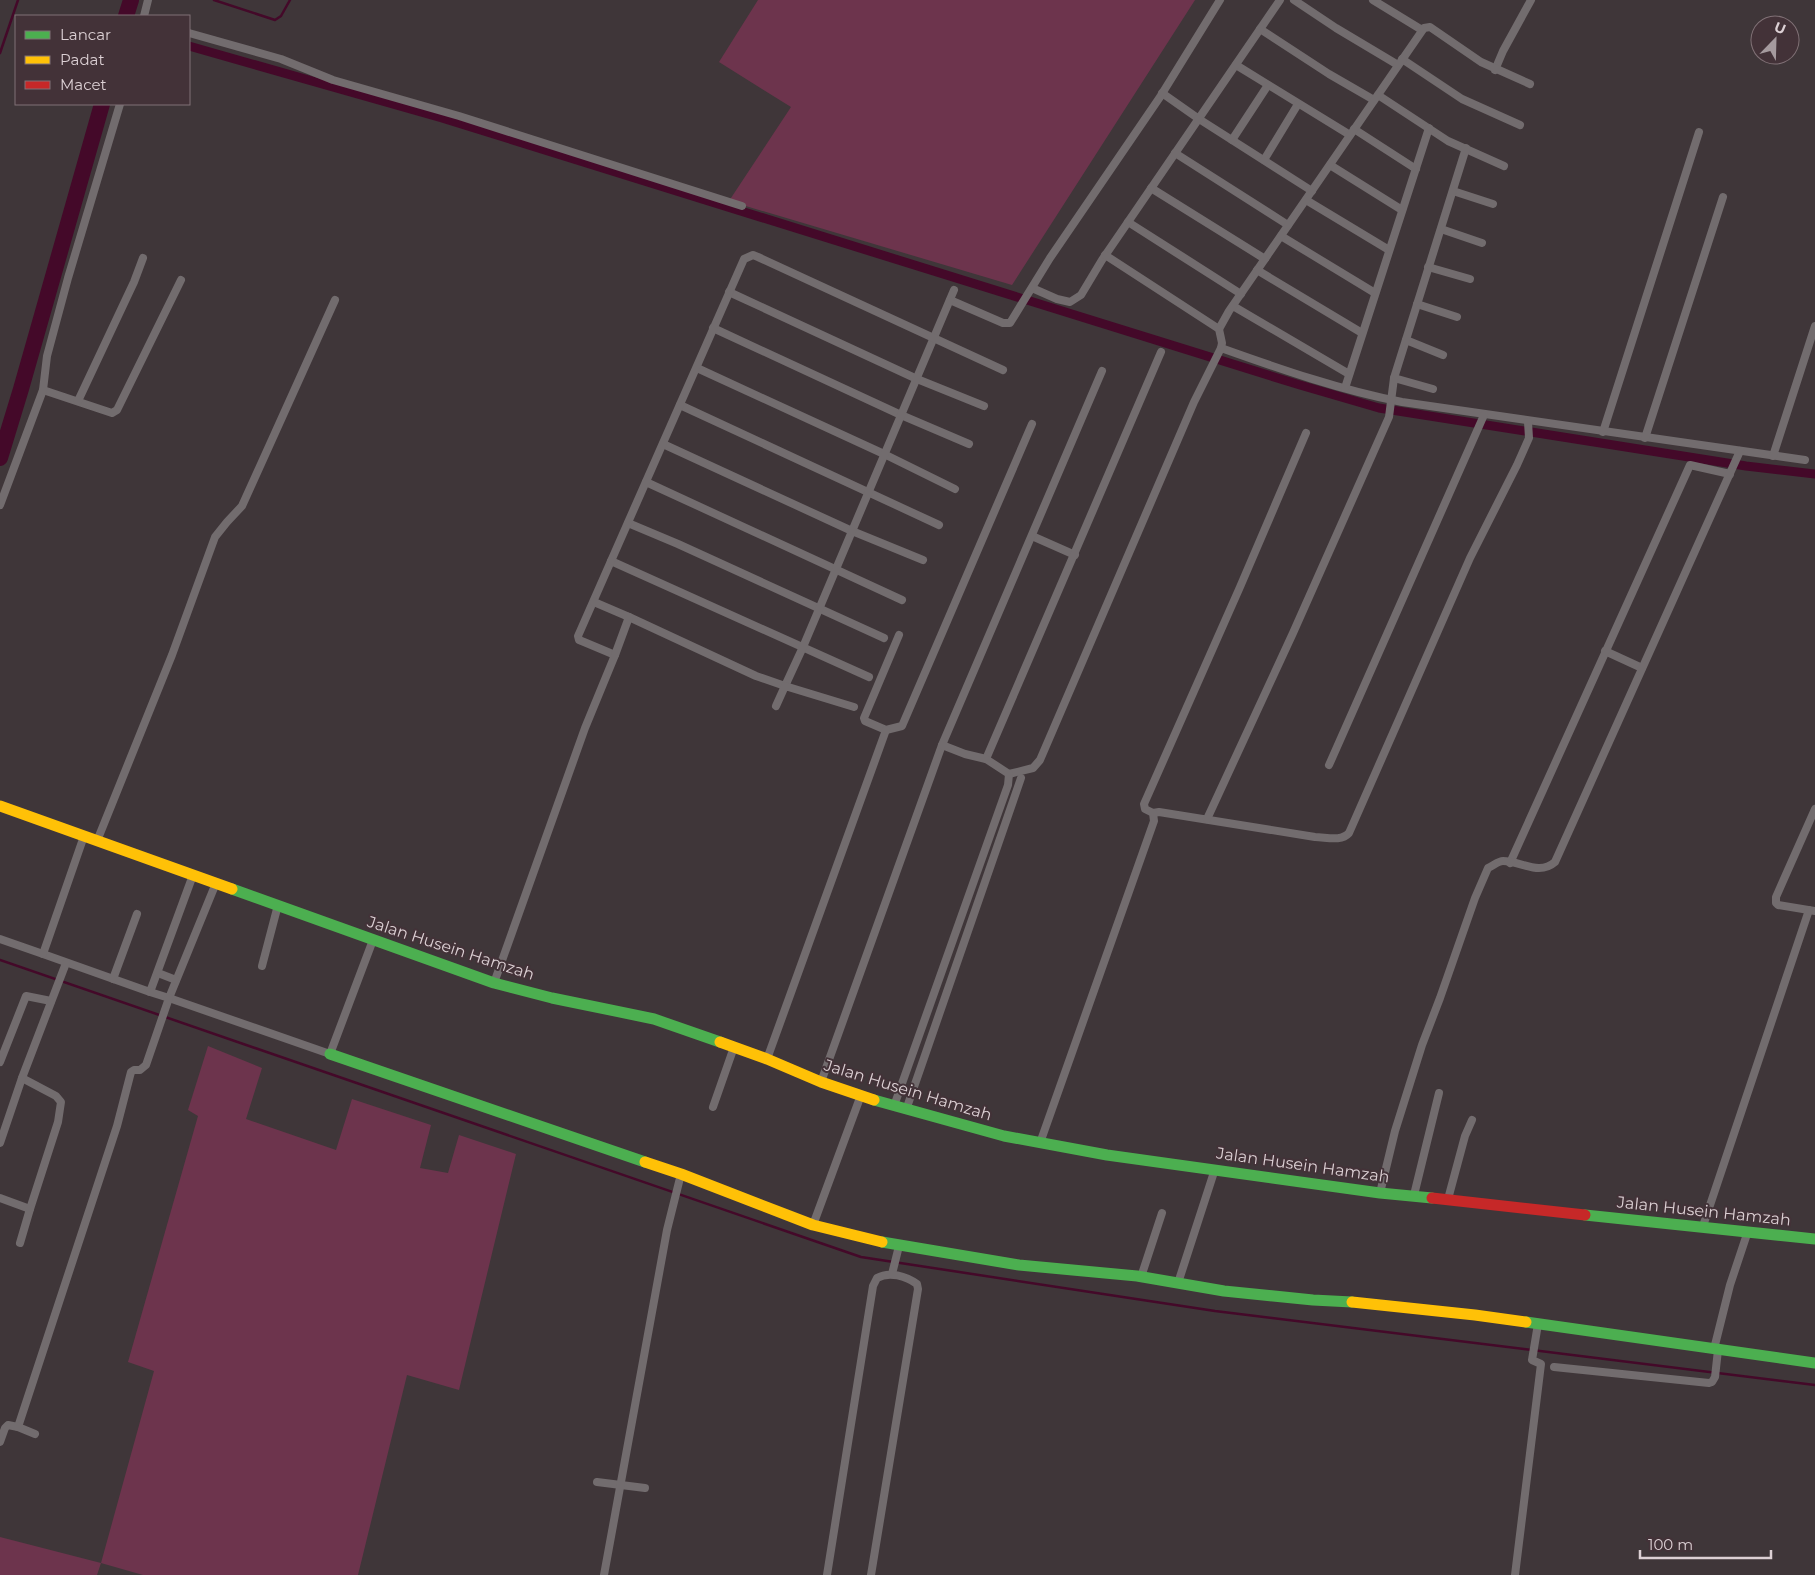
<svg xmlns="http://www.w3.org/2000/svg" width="1815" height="1575" viewBox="0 0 1815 1575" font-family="Montserrat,sans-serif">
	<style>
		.green { fill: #6d344d }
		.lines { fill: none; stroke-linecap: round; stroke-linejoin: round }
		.stream { stroke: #440929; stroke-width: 2.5 }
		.canal { stroke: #440929; stroke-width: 9 }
		.river { stroke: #440929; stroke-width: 16 }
		.street { stroke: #726c6e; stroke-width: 8 }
		.fast { stroke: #4caf50; stroke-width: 11 }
		.slow { stroke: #ffc107; stroke-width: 11 }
		.jam { stroke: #c62828; stroke-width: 11 }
		.labels { text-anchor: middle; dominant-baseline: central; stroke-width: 4; stroke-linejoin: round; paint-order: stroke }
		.street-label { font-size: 16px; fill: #dcd0d4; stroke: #433238 }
	</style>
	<rect width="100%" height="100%" fill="#3f3639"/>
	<!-- green -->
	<g class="green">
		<polygon points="758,0 1195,0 1012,285 729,201 791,107 719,62"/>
		<polygon points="208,1046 262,1068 246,1119 336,1150 352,1099 431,1125 420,1168 448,1173 459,1135 516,1154 459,1390 407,1375 358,1575 143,1575 101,1563 97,1575 0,1575 0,1537 101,1563 154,1371 128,1362 198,1116 188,1110"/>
	</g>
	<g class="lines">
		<!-- stream -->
		<g class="stream">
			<polyline points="214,0 275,20 281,16 290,0"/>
			<polyline points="0,53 18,0"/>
			<polyline points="0,960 861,1257 1215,1311 1815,1385"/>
		</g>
		<!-- canal -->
		<polyline class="canal" points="189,46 442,118 1300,385 1379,408 1746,466 1815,474"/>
		<!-- river -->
		<g class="river">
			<polyline points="126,16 131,0"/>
			<polyline points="0,458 21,389 102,104"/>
		</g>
		<!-- street -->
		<g class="street">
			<polyline points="1294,0 1336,28 1398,65"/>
			<polyline points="1373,0 1422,30"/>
			<polyline points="144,16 148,0"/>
			<polyline points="1260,29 1329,74 1374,100"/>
			<polyline points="189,33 281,59 333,80 459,116 742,206"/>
			<polyline points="1402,59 1462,99 1520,125"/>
			<polyline points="1236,65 1350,135"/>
			<polyline points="1495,70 1503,51 1531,0"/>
			<polyline points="1162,93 1199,119 1312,191"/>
			<polyline points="1378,95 1448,141 1504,166"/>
			<polyline points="1354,129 1416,169"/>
			<polyline points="1232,140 1268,85"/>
			<polyline points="1175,153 1288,225"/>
			<polyline points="1264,160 1298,104"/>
			<polyline points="1330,165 1402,210"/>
			<polyline points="1151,188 1265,259"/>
			<polyline points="1453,191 1493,204"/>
			<polyline points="1306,200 1389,250"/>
			<polyline points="1128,222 1241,294"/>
			<polyline points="1441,229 1482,243"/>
			<polyline points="1281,236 1375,293"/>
			<polyline points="1428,267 1470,279"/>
			<polyline points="1257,270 1362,333"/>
			<polyline points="1032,288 1057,299 1070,302 1081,295 1102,260 1280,0"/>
			<polyline points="729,292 917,379 984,406"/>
			<polyline points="950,300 1003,323 1010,323 1050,258 1160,97 1220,0"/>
			<polyline points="1417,304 1457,317"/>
			<polyline points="1233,306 1349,374"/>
			<polyline points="713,328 901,415 969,444"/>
			<polyline points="1219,329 1229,311 1424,28 1430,27 1481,62 1530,84"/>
			<polyline points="1406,340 1443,355"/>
			<path d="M1221,348C1280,369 1340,390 1402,402L1805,460"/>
			<polyline points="697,368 884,454 955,489"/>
			<polyline points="1394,378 1433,389"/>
			<polyline points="1345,388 1429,128"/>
			<polyline points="43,390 112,413 117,410 181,280"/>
			<polyline points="78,401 134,282 143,258"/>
			<polyline points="680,405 939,525"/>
			<polyline points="1603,432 1699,132"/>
			<polyline points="1645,438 1723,197"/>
			<polyline points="663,444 852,531 923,560"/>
			<polyline points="1773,456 1815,326"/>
			<polyline points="646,482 902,600"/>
			<polyline points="0,505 43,390 47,356 68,278 120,104"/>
			<polyline points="628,523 678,544 884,638"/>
			<polyline points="1032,536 1075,555"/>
			<polyline points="611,561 869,677"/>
			<polyline points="629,617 756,676 785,686 803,647 954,290"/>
			<polyline points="899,635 864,718 865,721 886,730 902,726 1032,424"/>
			<polyline points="1605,651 1642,668"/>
			<polyline points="615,655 584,642 579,640 578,636 744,259 753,255 758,257 1003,370"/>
			<polyline points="776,706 785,686 854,707"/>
			<polyline points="986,759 1161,352"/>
			<polyline points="1329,765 1484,415"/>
			<polyline points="1009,774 1033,768 1040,760 1194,402 1221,348 1222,343 1219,329 1105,255"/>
			<polyline points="1815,809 1776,897 1776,903 1778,905 1815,911"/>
			<path d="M1153,813L1159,812L1315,837C1326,837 1341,842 1349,833L1470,558L1517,465L1529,438L1528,422"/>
			<polyline points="1207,819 1293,633 1389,417 1394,378 1466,148"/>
			<polyline points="84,836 43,954 150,992 193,875"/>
			<polyline points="97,841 172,655 215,537 227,522 242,506 335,300"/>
			<polyline points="1510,863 1690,465 1730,474"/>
			<polyline points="216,883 169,998 330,1054 373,940"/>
			<polyline points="0,939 43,954"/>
			<polyline points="262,966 278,905"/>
			<polyline points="158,973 176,980"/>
			<polyline points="113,979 137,914"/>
			<polyline points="494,983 585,728 615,655 629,617 594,602"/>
			<polyline points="767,1059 886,730"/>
			<polyline points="0,1062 26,996 51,1001"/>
			<polyline points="22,1078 56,1096 61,1102 58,1122 30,1209"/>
			<polyline points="821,1082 942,745"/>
			<polyline points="894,1106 1008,785 1009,774 986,759 965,754 942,745 1102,371"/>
			<polyline points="713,1107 734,1047"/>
			<polyline points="906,1110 1021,778"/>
			<polyline points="0,1143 22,1078 66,963"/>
			<polyline points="1040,1143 1154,821 1153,813 1145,809 1144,804 1240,587 1306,433"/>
			<path d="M1380,1193L1395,1131L1422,1045L1440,998L1475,898L1488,868C1493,866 1498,861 1503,861C1521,861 1539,876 1555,862L1740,451"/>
			<polyline points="1414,1195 1439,1093"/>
			<polyline points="0,1198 30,1209 20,1243"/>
			<polyline points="1448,1199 1465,1136 1472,1120"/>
			<polyline points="813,1225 861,1095"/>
			<polyline points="1703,1226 1809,910"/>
			<polyline points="892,1274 899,1246"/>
			<polyline points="1141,1277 1162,1213"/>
			<polyline points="1178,1283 1215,1169"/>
			<polyline points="1714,1349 1730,1285 1748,1231"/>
			<polyline points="1554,1367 1709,1383 1712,1382 1715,1377 1718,1350"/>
			<polyline points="18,1427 117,1126 131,1072 134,1070 140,1070 146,1065 169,998 150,992"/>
			<polyline points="0,1442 5,1428 8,1425 18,1427 35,1434"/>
			<polyline points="597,1482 645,1488"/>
			<polyline points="604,1575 667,1230 681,1174"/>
			<path d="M827,1575L873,1286L877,1278C889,1271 906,1276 917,1284L918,1289L871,1575"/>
			<polyline points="1515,1575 1541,1364 1532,1360 1538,1324"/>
		</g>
		<!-- fast -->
		<g class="fast">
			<polyline points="232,889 494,983 552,998 654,1019 720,1042"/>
			<polyline points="330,1054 645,1162"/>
			<polyline points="874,1100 1004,1136 1107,1155 1380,1193 1432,1198"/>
			<polyline points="1585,1215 1815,1239"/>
			<polyline points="882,1242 1019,1265 1137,1276 1224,1291 1313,1300 1352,1302"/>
			<polyline points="1526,1322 1815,1363"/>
		</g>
		<!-- slow -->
		<g class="slow">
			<polyline points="0,806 232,889"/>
			<polyline points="720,1042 767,1059 821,1082 874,1100"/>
			<polyline points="645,1162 681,1174 813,1225 882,1242"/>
			<polyline points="1352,1302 1475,1315 1526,1322"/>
		</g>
		<!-- jam -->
		<polyline class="jam" points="1432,1198 1585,1215"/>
	</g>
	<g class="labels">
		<!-- street labels -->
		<g class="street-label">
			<text transform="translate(451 948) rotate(18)">Jalan Husein Hamzah</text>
			<text transform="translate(908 1090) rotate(17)">Jalan Husein Hamzah</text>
			<text transform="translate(1303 1165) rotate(8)">Jalan Husein Hamzah</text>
			<text transform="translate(1704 1211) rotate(6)">Jalan Husein Hamzah</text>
		</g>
	</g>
	<!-- legend -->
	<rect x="15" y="15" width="175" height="90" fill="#433238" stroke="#807176"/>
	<rect x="25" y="31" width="25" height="8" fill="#4caf50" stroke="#807176"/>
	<text x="60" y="40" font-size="15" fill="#dcd0d4">Lancar</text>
	<rect x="25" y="56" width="25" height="8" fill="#ffc107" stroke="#807176"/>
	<text x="60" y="65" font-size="15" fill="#dcd0d4">Padat</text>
	<rect x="25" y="81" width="25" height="8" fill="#c62828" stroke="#807176"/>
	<text x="60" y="90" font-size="15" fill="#dcd0d4">Macet</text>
	<!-- north arrow -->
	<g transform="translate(1775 40) rotate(23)"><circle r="24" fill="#433238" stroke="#807176"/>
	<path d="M0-4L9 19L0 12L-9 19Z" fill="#a59a9e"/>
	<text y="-8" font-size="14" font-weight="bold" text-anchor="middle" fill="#dcd0d4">U</text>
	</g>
	<!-- scale -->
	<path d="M1640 1550v8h131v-8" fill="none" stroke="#dcd0d4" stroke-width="2.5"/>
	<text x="1648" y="1550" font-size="15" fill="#dcd0d4" stroke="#433238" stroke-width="4" paint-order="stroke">100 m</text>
</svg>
